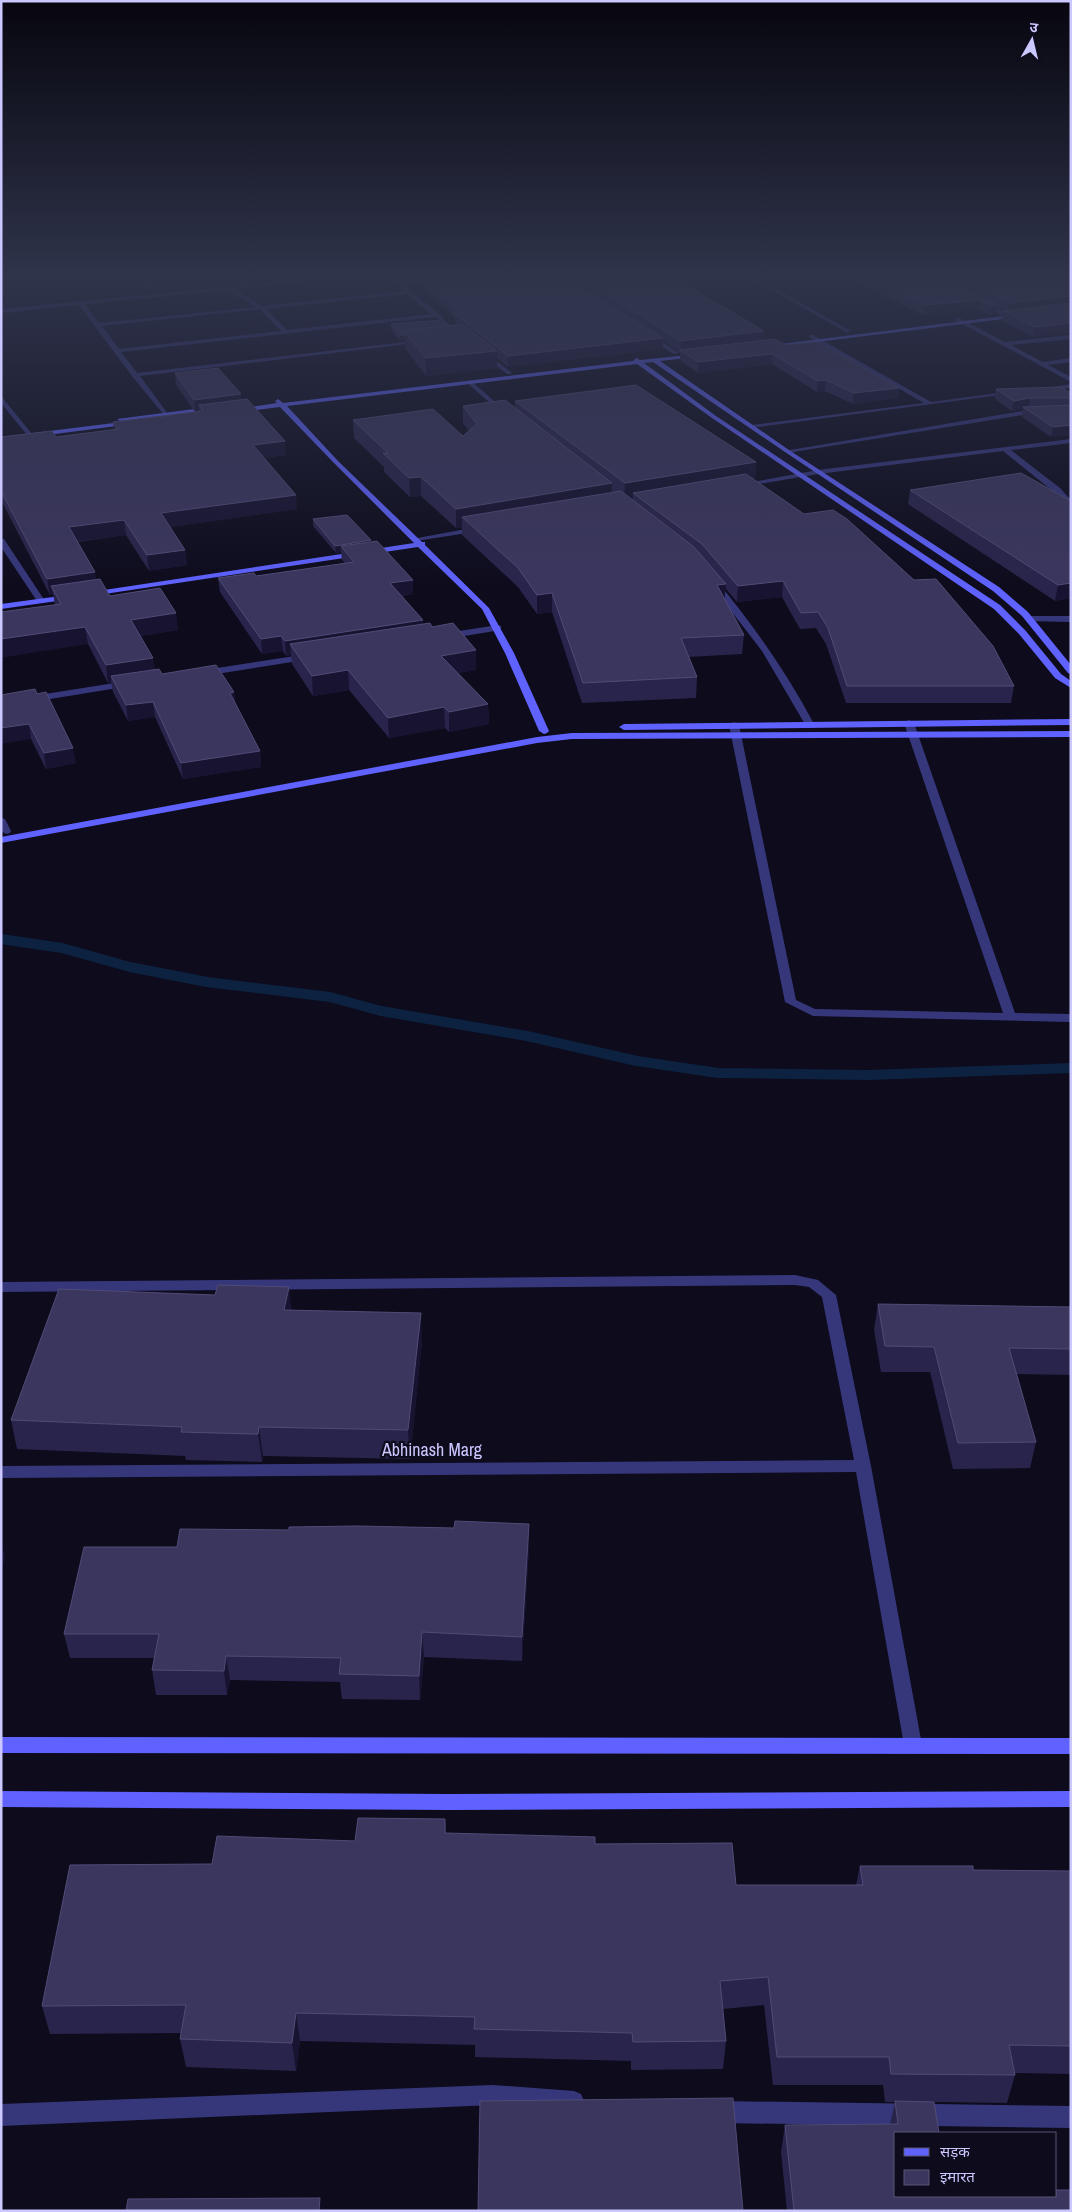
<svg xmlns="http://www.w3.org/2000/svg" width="1072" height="2212" viewBox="0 0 1072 2212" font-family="'Archivo Narrow','Noto Sans Devanagari',sans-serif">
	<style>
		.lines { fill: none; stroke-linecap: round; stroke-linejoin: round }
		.stream { stroke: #0c2240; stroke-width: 10 }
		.street { fill: #36377b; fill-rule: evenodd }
		.secondary { fill: #5f62fe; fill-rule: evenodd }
		.wall { fill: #29244b }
		.shaded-wall { fill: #171330 }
		.building { fill: #3b365e; stroke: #514c77 }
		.labels { text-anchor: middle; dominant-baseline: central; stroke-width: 4.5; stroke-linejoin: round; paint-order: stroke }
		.near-street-label { font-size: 18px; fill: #cbc7ff; stroke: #0d0b1c }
	</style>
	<rect width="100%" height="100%" fill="#0d0b1c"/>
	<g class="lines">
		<!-- stream -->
		<polyline class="stream" points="1,939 62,948 130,967 207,982 330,997 381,1011 527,1036 637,1061 718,1073 868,1075 1071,1068"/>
		<!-- street -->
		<g class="street">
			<path d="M307,279H324L235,289L262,306L404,291L390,279H396L400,282L459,279L404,285L439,314L444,319L441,321L435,317L121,352L137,373L422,340L425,342L140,376L168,414L165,416L132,376L79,305L1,313V309ZM228,290L256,307L99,323L85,304ZM407,294L431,314L287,330L266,309ZM260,309L281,331L119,349L102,326Z"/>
			<polygon points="753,279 759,279 851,331 846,332"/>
			<polygon points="981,300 1011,316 1012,317 1007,318 979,303"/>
			<polygon points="957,317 1005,342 1071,335 1071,339 1011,345 1043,362 1071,358 1071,362 1048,365 1071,377 1071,382 955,320"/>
			<polygon points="646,335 650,335 679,353 674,354 646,337"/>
			<polygon points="809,335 813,335 931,402 1012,391 1015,393 750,428 750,426 752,425 924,403 809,337"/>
			<polygon points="483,351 511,372 511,374 507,374 481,354"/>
			<polygon points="467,381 471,381 507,412 507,414 503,414 467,383"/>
			<polygon points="1071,384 1071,388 1044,391 1041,389"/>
			<polygon points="1,396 32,434 32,436 28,436 1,403"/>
			<polygon points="1071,409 1071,413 1029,414 787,453 784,451 1029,410"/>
			<polygon points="1071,439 1071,443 1011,450 1060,488 1071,500 1071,507 1054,492 1003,451 818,474 741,487 737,485 818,470"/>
			<polygon points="477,527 480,527 480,531 416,541 412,539"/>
			<polygon points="1,539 4,539 45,601 44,603 37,601 1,547"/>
			<path d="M711,581H717C754,626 787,673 814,724L812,726H806L762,651L711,585Z"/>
			<polygon points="1029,616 1071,616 1071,622 1026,621 1025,619"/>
			<polygon points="498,625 501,626 501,630 446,639 442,636 446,633"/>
			<polygon points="308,654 311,655 311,659 204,676 200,673 204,670"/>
			<polygon points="127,681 130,682 130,686 1,707 1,701"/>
			<polygon points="909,720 914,723 1015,1013 1071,1014 1071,1022 813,1016 785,1002 729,725 734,722 739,725 796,1000 815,1009 1003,1013 904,723"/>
			<polygon points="1,818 5,819 11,831 10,833 6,834 1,831"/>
			<polygon points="795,1275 818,1280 836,1295 871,1466 922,1745 919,1750 913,1753 907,1750 904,1745 856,1472 1,1478 1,1466 854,1460 822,1297 809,1287 795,1285 1,1292 1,1282"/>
			<polygon points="493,2085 574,2091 581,2094 584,2101 581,2108 574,2111 493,2105 1,2126 1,2104"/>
			<polygon points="718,2101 1071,2106 1071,2128 718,2123 711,2119 707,2112 711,2105"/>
		</g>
		<!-- secondary -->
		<g class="secondary">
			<polygon points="1019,314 1021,317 768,348 765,346"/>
			<polygon points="698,354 696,357 660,361 789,450 999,587 1028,612 1071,665 1071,674 1068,673 1022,616 993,591 785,452 653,362 644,363 716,416 1000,605 1025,630 1061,674 1071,681 1071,688 1055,678 1019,634 994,609 712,418 637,364 287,406 338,461 422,542 425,542 425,545 489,608 514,653 549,731 547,733 544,734 539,731 505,653 482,609 418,547 91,596 87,594 91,592 414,543 334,463 280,407 239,412 236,410 237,409 277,403 275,401 278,399 283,403 633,361 636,358 640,360"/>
			<polygon points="210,407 212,408 212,410 120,421 117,419"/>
			<polygon points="130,421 132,422 132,424 1,441 1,437"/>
			<polygon points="68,595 72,597 71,599 1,609 1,604"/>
			<polygon points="1071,719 1071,725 624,730 619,727 624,724"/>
			<polygon points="1071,731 1071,737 572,739 537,743 1,843 1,837 537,737 572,733"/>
			<polygon points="1,1737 1071,1738 1071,1754 1,1753"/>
			<polygon points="1,1791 449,1794 1071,1791 1071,1807 449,1810 1,1807"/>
		</g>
	</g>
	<!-- wall -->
	<g class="wall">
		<polygon points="141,279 274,279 152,291"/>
		<polygon points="422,279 566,279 576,285 576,279 676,279 764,340 785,345 899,388 898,398 853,404 825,391 817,392 772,364 698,373 680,360 680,353 663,341 662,349 508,367 497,358 497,368 426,376 405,348 405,340 400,341 391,330 391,324 450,326 456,325 455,318 422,286"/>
		<polygon points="852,279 1071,279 1033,337 1002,321 1003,311 1005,311 996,307 995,314 990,315 978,309 923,315"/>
		<polygon points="175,373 242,400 286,455 264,458 297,509 170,527 185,550 187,565 149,571 126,535 77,542 96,579 110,596 178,630 140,636 155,670 162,674 234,692 235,703 260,751 261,767 183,779 155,717 128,721 113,692 111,682 108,683 88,644 55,605 53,594 50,595 1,500 1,437 56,437 114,430 113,422 199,412 195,412 176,385"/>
		<polygon points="996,389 1071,393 1071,435 1051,437 1022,417 1023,409 1012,411 995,399"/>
		<polygon points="515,401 756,462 755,478 753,479 1014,686 1011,703 846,703 826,644 816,628 800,629 782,597 737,602 725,588 725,600 744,635 742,654 689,657 697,677 696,698 582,703 552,612 537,614 518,587 462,535 462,527 456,528 421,496 410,497 384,472 384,467 354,438 353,420 463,436 469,431 463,423 463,406 515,408"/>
		<polygon points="910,490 1071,501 1071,598 1055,601 908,504"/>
		<polygon points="313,519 371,542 413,594 402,596 423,624 432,627 476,650 476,670 458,673 488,704 489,724 449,732 445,728 389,738 349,690 313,696 292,664 291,655 286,656 283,651 262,654 220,592 218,578 256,576 345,563 342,560 341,552 336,553 313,526"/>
		<polygon points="1,695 76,763 46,769 31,739"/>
		<polygon points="289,1287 291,1310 422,1341 410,1459 263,1456 262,1462 186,1460 185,1456 17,1449 11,1420 215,1295"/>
		<polygon points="878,1304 1071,1312 1071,1375 1017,1374 1036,1442 1030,1468 953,1469 930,1372 881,1372 874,1330"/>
		<polygon points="529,1548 522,1661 424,1657 420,1700 342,1699 340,1682 230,1680 227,1695 156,1695 152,1670 154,1658 70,1658 64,1634"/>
		<polygon points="445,1819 446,1833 595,1844 736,1885 856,1885 860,1866 973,1870 1071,1871 1071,2074 1015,2073 1015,2075 1007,2103 934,2102 896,2196 1071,2211 787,2211 781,2152 785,2125 890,2124 895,2102 885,2102 883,2085 773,2085 764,2005 723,2009 726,2041 723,2069 631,2070 631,2061 475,2057 475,2045 300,2041 296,2071 186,2067 180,2039 181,2033 50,2034 42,2006 212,1864 355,1841"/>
	</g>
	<!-- shaded-wall -->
	<g class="shaded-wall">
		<polygon points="1,279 30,279 1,282"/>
		<polygon points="168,279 274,279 152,291 151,280"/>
		<polygon points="1071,296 1071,306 1008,313 1009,303"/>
		<polygon points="980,300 978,309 923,315 925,305"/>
		<polygon points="991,305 997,305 995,314 990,315"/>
		<polygon points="1071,323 1071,333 1033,337 1034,327"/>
		<polygon points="764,331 764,343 681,350 681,341"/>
		<polygon points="399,335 404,335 405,340 400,341"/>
		<polygon points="663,338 662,349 508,367 508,356"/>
		<polygon points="497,351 497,368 426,376 426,358"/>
		<polygon points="772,354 772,364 698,373 698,362"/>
		<polygon points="826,380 825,391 817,392 818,381"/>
		<polygon points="899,388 898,398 853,404 854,393"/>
		<polygon points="241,394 242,406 199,405 199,411 195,412 194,400"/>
		<polygon points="1030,398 1029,408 1023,407 1023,409 1012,411 1014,401"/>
		<polygon points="1071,425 1071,435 1051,437 1053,427"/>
		<polygon points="285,441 286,455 254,459 253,445"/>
		<polygon points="756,462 755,478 640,498 633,493 633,499 624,500 625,483"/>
		<polygon points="421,477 421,496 410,497 409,478"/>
		<polygon points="612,483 611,502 462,517 462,527 456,528 456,509"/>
		<polygon points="296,495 297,509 162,528 161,513"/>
		<polygon points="124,520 126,535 71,542 69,527"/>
		<polygon points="371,540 371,547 341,546 341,552 336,553 335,546"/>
		<polygon points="185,550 187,565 149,571 147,555"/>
		<polygon points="95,572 97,588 51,586 53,594 50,595 47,579"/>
		<polygon points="413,580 413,594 391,597 390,583"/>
		<polygon points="783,581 782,597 737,602 738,586"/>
		<polygon points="1071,583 1071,598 1055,601 1058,585"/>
		<polygon points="726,584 724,603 717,585"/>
		<polygon points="552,593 552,612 537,614 537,595"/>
		<polygon points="176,613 178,630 133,637 131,620"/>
		<polygon points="423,620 423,635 290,644 291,655 286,656 285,641"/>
		<polygon points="85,627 88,644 1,658 1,639"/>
		<polygon points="281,636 283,651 262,654 261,639"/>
		<polygon points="476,650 476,670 441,676 441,656"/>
		<polygon points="153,658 156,675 111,676 111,682 108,683 106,665"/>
		<polygon points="348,670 349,690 313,696 312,676"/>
		<polygon points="234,692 236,708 230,693"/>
		<polygon points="153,702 155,717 128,721 126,705"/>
		<polygon points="488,704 489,724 449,732 449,712"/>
		<polygon points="444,707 445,728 389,738 388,718"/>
		<polygon points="29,724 31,739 1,744 1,728"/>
		<polygon points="73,748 76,763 46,769 44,753"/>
		<polygon points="260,751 261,767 183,779 181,763"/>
		<polygon points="289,1287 291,1315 284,1310"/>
		<polygon points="421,1313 422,1341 410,1459 408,1430"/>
		<polygon points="259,1427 263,1456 262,1462 258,1434"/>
		<polygon points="529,1524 529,1548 522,1661 522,1637"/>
		<polygon points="1,1543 5,1557 1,1569"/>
		<polygon points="422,1632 424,1657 420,1700 419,1676"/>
		<polygon points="226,1656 230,1680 227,1695 224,1671"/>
		<polygon points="296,2013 300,2041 296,2071 292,2043"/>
		<polygon points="320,2198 321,2211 319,2211"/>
	</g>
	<!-- building -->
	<g class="building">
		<polygon points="150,279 168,279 151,280"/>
		<polygon points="424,279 566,279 663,338 508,356 455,314 461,313"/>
		<polygon points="582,279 676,279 764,331 681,341"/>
		<polygon points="871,279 945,279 997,305 991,305 980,300 925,305"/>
		<polygon points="959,279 1071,279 1071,296 1009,303"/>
		<polygon points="1071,303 1071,323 1034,327 1003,311"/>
		<polygon points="443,320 450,326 404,331 404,335 399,335 391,324"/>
		<polygon points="462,324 497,351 426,358 404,331"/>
		<polygon points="775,339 785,345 817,342 899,388 854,393 826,380 818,381 772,354 698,362 680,350"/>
		<polygon points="218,368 241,394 194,400 175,373"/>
		<polygon points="636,385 756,462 625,483 515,401"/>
		<polygon points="1060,387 1071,393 1071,398 1030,398 1014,401 996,389"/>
		<polygon points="247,399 285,441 253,445 296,495 161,513 185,550 147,555 124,520 69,527 95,572 47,579 1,491 1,437 52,431 56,437 118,429 113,422 203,411 199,405"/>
		<polygon points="505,400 612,483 456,509 421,477 409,478 383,453 388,453 353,420 433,409 463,436 477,424 463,406"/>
		<polygon points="1071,405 1071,425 1053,427 1023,407"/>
		<polygon points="1021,473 1071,501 1071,583 1058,585 910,490"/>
		<polygon points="746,474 804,514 833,510 847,519 914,580 936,579 993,646 1014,686 847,686 828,628 818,612 801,613 783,581 738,586 702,544 633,493"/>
		<polygon points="621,491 694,547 726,584 717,585 744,635 681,638 697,677 583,683 552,593 537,595 518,568 462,517"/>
		<polygon points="347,515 371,540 335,546 313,519"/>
		<polygon points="377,541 413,580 390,583 423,620 285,641 281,636 261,639 218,578 254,573 256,576 354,562 341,546"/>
		<polygon points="100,579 110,596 160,588 176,613 131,620 153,658 106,665 85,627 1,639 1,612 61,604 51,586"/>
		<polygon points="430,623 432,627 453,623 476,650 441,656 488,704 449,712 444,707 388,718 348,670 312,676 290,644"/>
		<polygon points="216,665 234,692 230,693 260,751 181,763 153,702 126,705 111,676 159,669 162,674"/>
		<polygon points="35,689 37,694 46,692 73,748 44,753 29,724 1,728 1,695"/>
		<polygon points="218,1285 289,1287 284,1310 421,1313 408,1430 259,1427 258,1434 252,1434 181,1432 182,1427 11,1420 59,1289 215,1295"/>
		<polygon points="878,1304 1070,1307 1071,1312 1071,1349 1009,1348 1036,1442 958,1443 934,1347 885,1346"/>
		<polygon points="455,1521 529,1524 522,1637 422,1632 419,1676 339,1674 341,1658 226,1656 224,1671 152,1670 159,1634 64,1634 84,1547 177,1547 180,1529 289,1530 289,1527 358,1526 454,1528"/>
		<polygon points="358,1818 445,1819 445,1833 595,1837 595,1844 732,1843 736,1885 863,1885 860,1866 973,1866 973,1870 1071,1871 1071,2046 1009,2045 1015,2075 891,2074 889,2057 777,2057 768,1977 720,1981 726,2041 633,2042 632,2033 474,2029 475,2017 296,2013 292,2043 180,2039 186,2005 42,2006 70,1865 212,1864 217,1836 355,1841"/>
		<polygon points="733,2098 743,2211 478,2211 480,2101"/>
		<polygon points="895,2101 934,2102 939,2133 896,2133 896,2196 1056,2196 1056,2190 1071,2190 1071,2211 794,2211 785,2125 898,2124"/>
		<polygon points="320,2198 319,2211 126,2211 128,2199"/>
	</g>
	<!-- sky -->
	<linearGradient id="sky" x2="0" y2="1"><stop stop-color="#07060f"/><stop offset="0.47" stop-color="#2f344b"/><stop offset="1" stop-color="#2f344b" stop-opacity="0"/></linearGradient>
	<rect width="1072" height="588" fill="url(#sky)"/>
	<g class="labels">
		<!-- near-street labels -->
		<g class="near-street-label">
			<text x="432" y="1449">Abhinash Marg</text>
		</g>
	</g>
	<!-- border -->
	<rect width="1072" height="2212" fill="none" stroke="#cbc7ff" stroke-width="5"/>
	<!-- legend -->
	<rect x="894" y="2132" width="162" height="65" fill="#0d0b1c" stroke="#595677"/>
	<rect x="904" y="2148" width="25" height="8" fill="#5f62fe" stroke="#595677"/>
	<text x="940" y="2157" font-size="15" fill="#cbc7ff">सड़क</text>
	<rect x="904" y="2170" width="25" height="15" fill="#3b365e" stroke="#595677"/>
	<text x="940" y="2182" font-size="15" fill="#cbc7ff">इमारत</text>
	<!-- north arrow -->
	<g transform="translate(1032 40) rotate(8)" stroke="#0d0b1c" stroke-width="4" paint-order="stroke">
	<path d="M0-4L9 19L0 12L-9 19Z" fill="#cbc7ff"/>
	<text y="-8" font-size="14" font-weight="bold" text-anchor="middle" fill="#cbc7ff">उ</text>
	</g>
</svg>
